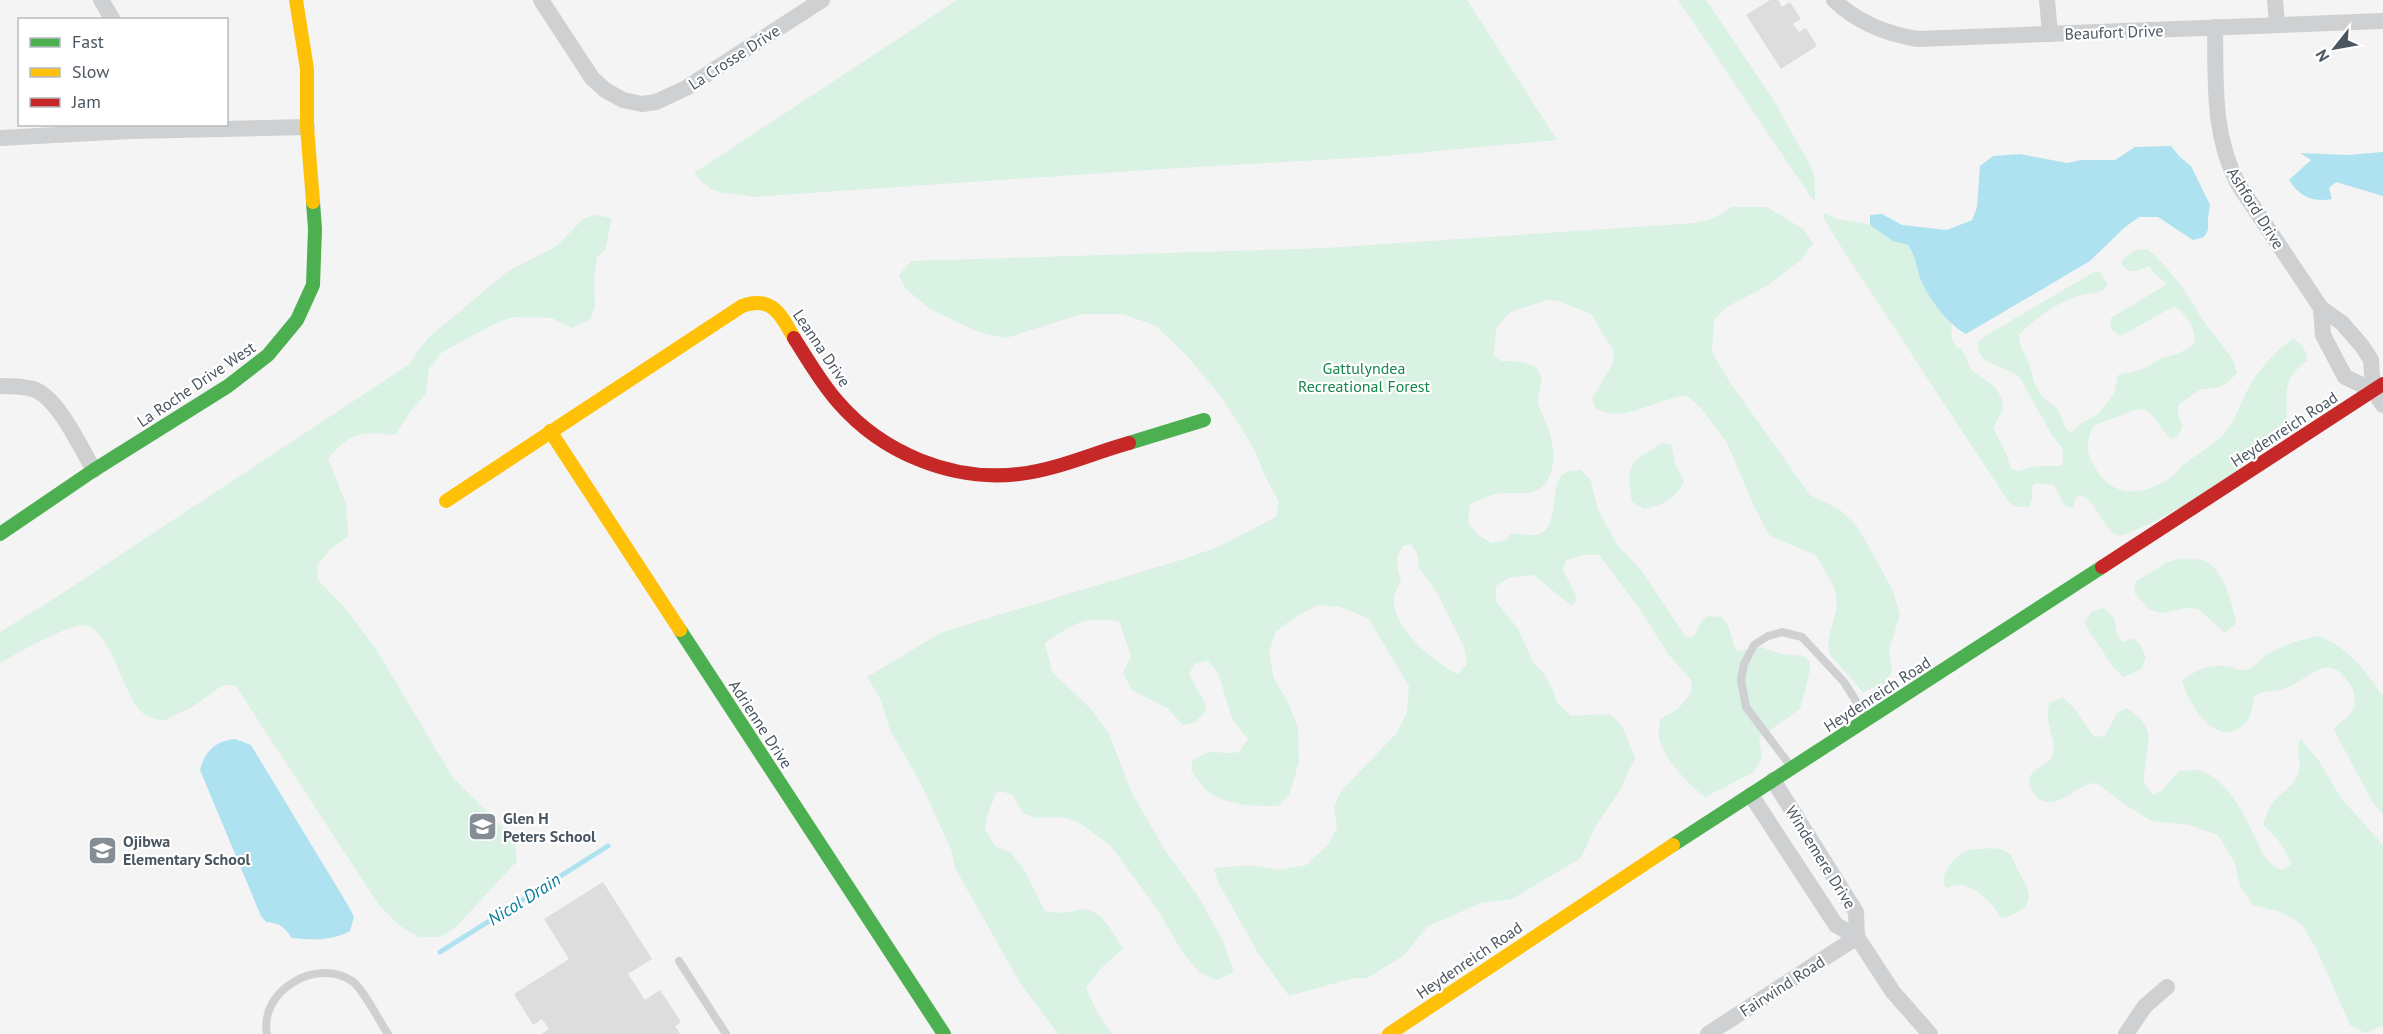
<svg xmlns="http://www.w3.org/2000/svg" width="2383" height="1034" viewBox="0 0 2383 1034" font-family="'PT Sans',sans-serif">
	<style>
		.green { fill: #d9f2e3; fill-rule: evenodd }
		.water { fill: #aee2f0 }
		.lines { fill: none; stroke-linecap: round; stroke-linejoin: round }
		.stream { stroke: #aee2f0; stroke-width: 5 }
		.building { fill: #ddddde }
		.lane { stroke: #ced0d2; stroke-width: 8 }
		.street { stroke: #ced0d2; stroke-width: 16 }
		.fast { stroke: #4caf50; stroke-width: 14 }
		.slow { stroke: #ffc107; stroke-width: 14 }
		.jam { stroke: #c62828; stroke-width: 14 }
		.labels { text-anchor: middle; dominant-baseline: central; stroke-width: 4.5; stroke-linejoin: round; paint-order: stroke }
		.street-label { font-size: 16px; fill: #4a5661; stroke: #fff }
		.park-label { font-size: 16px; fill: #17864f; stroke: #fff }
		.poi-label { font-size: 16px; font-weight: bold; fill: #4a5661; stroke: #fff; text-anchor: start }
		.water-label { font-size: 18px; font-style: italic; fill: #0c7c9b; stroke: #fff }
	</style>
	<rect width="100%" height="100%" fill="#f4f4f4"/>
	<!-- green -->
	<g class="green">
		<path d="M957,0H1467L1557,140L1373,157L1162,169L752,197C725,191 714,198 694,173Z"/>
		<polygon points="1678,0 1706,0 1773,99 1811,167 1815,179 1815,203"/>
		<path d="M1732,207H1767L1803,229L1813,243L1803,258L1770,284L1727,307L1714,320L1712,352L1731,384L1810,495L1839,509L1856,525L1868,545L1893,591L1900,615L1889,650L1892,672L1885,683L1863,692L1830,655L1828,641L1837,606L1835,590L1826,572L1815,555L1769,535L1752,502L1727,443L1702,409L1687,396C1660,398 1638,414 1615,414C1609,414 1602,411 1596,409L1592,399L1613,363L1614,352L1591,314L1559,301L1547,300L1510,312L1496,328L1494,356L1501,361C1512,361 1528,361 1537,369C1545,377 1539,391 1538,400C1538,406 1542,413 1544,418C1552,437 1559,461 1547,481C1535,500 1513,490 1496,494C1487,496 1478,500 1470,505L1468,522L1477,534L1491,543L1505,540L1511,534C1519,533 1528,536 1535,535C1563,532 1546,479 1567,472C1571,471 1577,471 1581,470L1591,481L1598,510L1618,546L1641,570L1685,636L1692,637C1699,632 1697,623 1707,616L1721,617L1728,625L1736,651L1760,647L1782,654L1803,656L1810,662C1811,674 1803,696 1800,709L1759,738L1762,757L1754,772L1705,797C1690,786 1663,758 1659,738C1658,732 1660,725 1660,719L1678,709L1692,692L1691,680L1669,655L1636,604L1599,555H1583L1566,560L1563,570L1575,593L1577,601L1571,605L1533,575L1508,578L1496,586V601L1518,629L1533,662L1543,672L1552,688L1557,702L1571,716L1610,714L1622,726L1635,758L1619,792L1595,827L1581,858L1512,899L1481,903L1428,926L1403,956L1367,978H1354L1289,996L1258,953L1218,882L1214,868L1250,865L1278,870L1306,865L1328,845L1337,827L1334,807L1341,791L1396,734L1407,712L1409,686L1368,618L1340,607L1318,605L1292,619L1275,632L1269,654L1274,679L1287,700L1298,728L1299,762L1289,795L1278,806C1255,806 1228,806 1209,792C1202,787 1196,777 1191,770L1192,762C1212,745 1216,756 1239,752L1248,739L1233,721L1218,673L1208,661L1194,664L1189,675L1205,703L1206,711L1194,723L1183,725L1167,708L1132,690L1123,673L1131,656L1119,621C1080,618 1077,622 1045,643L1052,672L1091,709L1109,734L1131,791L1164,849L1198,896L1223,941L1234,972L1217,980L1200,973L1183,953L1157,909L1111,846L1080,823L1061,817L1036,818L1023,813L1012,794L997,791L987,816L985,829L996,847L1010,852L1024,869L1045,911C1058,914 1065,913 1078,910C1101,906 1113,933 1123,949L1100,969L1086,988L1097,1012L1112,1034H1058L1020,983L955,868L951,849L921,784L890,730L880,698L867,677L942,632L1184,559L1218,547L1276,517L1279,502L1264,474L1255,450L1220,395L1186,355L1156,326L1123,314H1082L1006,338L978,332L930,309L905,288L899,275L911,261L1325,248L1695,223L1712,219ZM1411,544L1418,555L1419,568L1437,593L1464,647L1467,664L1458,674C1435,664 1390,626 1394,598C1395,592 1399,586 1401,580C1397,567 1394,558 1403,546Z"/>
		<path d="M1825,213C1844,224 1853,219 1870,225C1884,231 1889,240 1908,245L1917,259V270L1922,282L1951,323L1952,338L1956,347L1962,349L1971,370L1995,387L2001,397L2003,409L1993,428L2006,453L2011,469L2018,471L2036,466H2061L2063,460L2062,448L2052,435L2020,378C2005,364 1976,367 1978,342L1987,335L2094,272H2100L2107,284L2104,290C2094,294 2084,293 2075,297C2055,304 2034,319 2019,335C2019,346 2024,351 2028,361C2033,374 2033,385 2042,396C2046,401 2053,404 2057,409C2063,417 2062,425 2070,433L2080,424L2098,414L2114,394L2118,375L2144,369L2161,358L2178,354L2194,344C2198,330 2185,313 2174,306L2125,334L2118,335L2110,328L2111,318L2167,284L2155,274L2149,266L2137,271H2128L2121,264L2123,259L2136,250L2147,249C2174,270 2189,299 2207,326C2218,343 2233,352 2237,373C2224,387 2219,389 2201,389L2178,405V414L2183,427L2177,437L2171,439C2160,429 2156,417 2145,409L2132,411L2093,426C2086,445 2085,451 2096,469C2113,498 2141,496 2167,480C2175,475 2180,467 2187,462C2199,453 2214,445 2224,434C2236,419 2241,402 2250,385C2258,371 2279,347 2293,339C2302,344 2307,350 2307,361C2284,377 2286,391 2287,417C2269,441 2247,465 2223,483C2211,492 2126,539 2117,535C2101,528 2099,504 2081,495L2076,498L2073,508L2065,506L2054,485L2035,483L2032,486V499L2029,507H2015L2008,501L1836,239L1823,217Z"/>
		<path d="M594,215L612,218L605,250L597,257L594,279L595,305L591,319L571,328L552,318L513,317L494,324L442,352L429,369L425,395L410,412L395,435C359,432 352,431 328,459L346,504L348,536L331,549L317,565L318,580L346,609L376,649L453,778L500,824L515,844L517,861L457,926L441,937H419L400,926L379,905L235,685H223L192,707L163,721C158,719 150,718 145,715C122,698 113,630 84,625C71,623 13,655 0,663V632L55,598L408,365L428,338L508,271L557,246L583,219Z"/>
		<path d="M1663,443L1671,444L1676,467L1684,481C1676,499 1663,505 1644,509L1632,502C1625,463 1630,462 1663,443Z"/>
		<path d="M2181,559C2188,560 2199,558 2205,561C2222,567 2234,607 2236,623L2225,633L2198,609L2185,608L2163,613L2150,610L2135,594V582L2170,561Z"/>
		<polygon points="2103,608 2114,618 2117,635 2122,642 2134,638 2141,646 2146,658 2141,669 2124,677 2114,668 2084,623 2092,611"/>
		<path d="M2317,636C2345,643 2367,673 2383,696V814L2373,803L2334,730C2339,721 2349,719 2353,709C2357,701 2354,690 2349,683C2327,649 2308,681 2285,688C2272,693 2268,688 2254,697C2253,703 2252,710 2250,716C2246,724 2240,729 2232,731C2209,739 2187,699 2182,681C2196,670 2210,663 2229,667C2235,668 2240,671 2247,670C2254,668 2259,661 2265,656C2281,646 2299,640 2317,636Z"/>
		<path d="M2062,697L2074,708L2094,737L2105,736L2117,713L2126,708C2158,728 2147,739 2145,769C2144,773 2143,779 2145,783C2146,787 2150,791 2153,795L2162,790L2179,771C2185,771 2192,769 2197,770C2223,775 2242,809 2252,831C2260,847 2264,864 2282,870L2291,865C2286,848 2276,836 2263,825C2266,814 2270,804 2279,796C2288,787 2296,784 2299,771C2302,759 2294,750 2301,739L2319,761L2341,798L2383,845V1026L2365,1033L2350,1025L2317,950L2302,925L2281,912L2253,905L2240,886L2235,863L2218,835L2189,825L2152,821L2127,806L2097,783C2093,783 2088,784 2084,786C2068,794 2050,813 2034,794C2030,789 2028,783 2030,777C2034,766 2051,764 2053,754C2058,737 2042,725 2050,703Z"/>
		<path d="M1990,848L2001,849L2011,855C2018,877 2043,897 2018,912C2012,915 2008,918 2001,918C1994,904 1976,886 1960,885C1955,884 1951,887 1946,888C1937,875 1957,852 1970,850C1977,848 1983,850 1990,848Z"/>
	</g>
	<!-- water -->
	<g class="water">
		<path d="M2171,146L2180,157L2191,166L2210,205L2208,217V230L2204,237L2193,240L2158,217H2139L2124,228L2090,261L1966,334C1948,325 1922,291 1918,271C1915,259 1915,256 1908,245L1893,241L1870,225V215L1882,214L1902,225L1947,230L1972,220L1977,207L1980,166L1993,156L2020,154L2067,163L2081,160H2115L2135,147Z"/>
		<path d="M2383,152V196L2336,182L2329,188L2332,199C2313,203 2299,196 2289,180L2311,160L2300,153L2347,155Z"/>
		<path d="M235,739L251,745L349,907L354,917L350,931C331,941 314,940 292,938C284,927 280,923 266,922L261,916L200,770C205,751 215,741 235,739Z"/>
	</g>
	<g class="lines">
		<!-- stream -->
		<polyline class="stream" points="440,952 608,846"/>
	</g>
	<!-- building -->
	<g class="building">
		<polygon points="1770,0 1778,0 1782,7 1790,2 1801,19 1793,24 1799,32 1806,28 1817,46 1781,69 1746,15"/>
		<polygon points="603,882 652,959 628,974 645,1000 660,990 681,1022 675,1026 680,1034 541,1034 549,1029 542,1019 533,1025 514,994 569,959 544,919"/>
	</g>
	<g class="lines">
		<!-- lane -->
		<g class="lane">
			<polyline points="1792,768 1746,707 1741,680 1744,664 1754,645 1768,636 1782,632 1802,637 1844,682 1866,717"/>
			<polyline points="679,961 726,1034"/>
			<path d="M267,1034C259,991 316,957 352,981C362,987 380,1022 388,1034"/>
		</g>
		<!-- street -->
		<g class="street">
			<polyline points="101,0 113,20"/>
			<polyline points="541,0 592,78 605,90 623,100 642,104 656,102 686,88 822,0"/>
			<path d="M1834,0C1858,23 1886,34 1918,39L2383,21"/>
			<polyline points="2047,0 2050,34"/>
			<polyline points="2275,0 2277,24"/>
			<path d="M2215,27C2216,83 2212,134 2238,184L2321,308L2342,323L2362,346L2371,360L2373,390L2383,405"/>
			<polyline points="0,138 130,131 307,127"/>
			<polyline points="2321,308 2323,335 2345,377 2373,390"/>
			<path d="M0,386C10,386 23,386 33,389C58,397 80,447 94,470"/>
			<polyline points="1773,780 1856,912 1857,937"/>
			<polyline points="1751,795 1836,925 1857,937 1893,992 1930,1034"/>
			<polyline points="1708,1034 1857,937"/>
			<polyline points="2126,1034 2145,1006 2167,987"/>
		</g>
		<!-- fast -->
		<g class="fast">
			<polyline points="1129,443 1204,420"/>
			<polyline points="0,534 94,470 228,386 268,355 297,320 313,285 315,229 313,202"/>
			<polyline points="680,630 944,1034"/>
			<polyline points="1673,845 2102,567"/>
		</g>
		<!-- slow -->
		<g class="slow">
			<polyline points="296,0 307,69 307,127 313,202"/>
			<polyline points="550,431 680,630"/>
			<path d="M446,501L742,306C772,295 781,315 794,338"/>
			<polyline points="1389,1034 1673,845"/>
		</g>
		<!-- jam -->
		<g class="jam">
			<path d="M794,338C808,360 821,383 838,402C882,453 952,482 1019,474C1056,470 1093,453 1129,443"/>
			<polyline points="2102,567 2383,384"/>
		</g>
	</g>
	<!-- icons -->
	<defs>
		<symbol id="school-square" viewBox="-11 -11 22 22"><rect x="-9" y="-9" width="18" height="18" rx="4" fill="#868d94" stroke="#fff"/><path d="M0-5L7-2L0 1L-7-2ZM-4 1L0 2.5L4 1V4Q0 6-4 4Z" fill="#fff"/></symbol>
	</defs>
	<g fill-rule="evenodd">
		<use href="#school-square" x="466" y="810" width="33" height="33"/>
		<use href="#school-square" x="86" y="834" width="33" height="33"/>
	</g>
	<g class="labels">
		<!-- street labels -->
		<g class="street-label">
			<text transform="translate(2114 32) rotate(-2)">Beaufort Drive</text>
			<text transform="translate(734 57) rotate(-33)">La Crosse Drive</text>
			<text transform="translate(2256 208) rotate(58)">Ashford Drive</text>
			<text transform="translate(822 348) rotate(56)">Leanna Drive</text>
			<text transform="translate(196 384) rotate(-34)">La Roche Drive West</text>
			<text transform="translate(2284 429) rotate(-33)">Heydenreich Road</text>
			<text transform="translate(1877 694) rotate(-33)">Heydenreich Road</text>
			<text transform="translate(761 724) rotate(57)">Adrienne Drive</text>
			<text transform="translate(1821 857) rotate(58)">Windemere Drive</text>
			<text transform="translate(1469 960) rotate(-34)">Heydenreich Road</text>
			<text transform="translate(1782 986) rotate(-33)">Fairwind Road</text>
		</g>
		<!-- park labels -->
		<g class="park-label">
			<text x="1364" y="368">Gattulyndea<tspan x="1364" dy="18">Recreational Forest</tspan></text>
		</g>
		<!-- poi labels -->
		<g class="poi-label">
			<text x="503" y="818">Glen H<tspan x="503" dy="18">Peters School</tspan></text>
			<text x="123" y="841">Ojibwa<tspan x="123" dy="18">Elementary School</tspan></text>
		</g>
		<!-- water labels -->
		<g class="water-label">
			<text transform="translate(524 899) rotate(-32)">Nicol Drain</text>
		</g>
	</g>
	<!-- legend -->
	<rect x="18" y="18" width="210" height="108" fill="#ffffff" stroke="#b7bbc0" stroke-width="1.5"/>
	<rect x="30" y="38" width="30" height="9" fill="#4caf50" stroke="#b7bbc0" stroke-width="1.5"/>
	<text x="72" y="48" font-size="18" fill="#4a5661">Fast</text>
	<rect x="30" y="68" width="30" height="9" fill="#ffc107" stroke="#b7bbc0" stroke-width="1.5"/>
	<text x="72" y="78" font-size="18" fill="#4a5661">Slow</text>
	<rect x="30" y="98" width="30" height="9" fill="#c62828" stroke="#b7bbc0" stroke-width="1.5"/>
	<text x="72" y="108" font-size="18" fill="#4a5661">Jam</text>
	<!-- north arrow -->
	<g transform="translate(2335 48) rotate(239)" stroke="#ffffff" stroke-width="4.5" paint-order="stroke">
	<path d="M0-4.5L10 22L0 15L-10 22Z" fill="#4a5661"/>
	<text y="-9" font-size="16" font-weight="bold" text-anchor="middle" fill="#4a5661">N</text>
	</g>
</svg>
